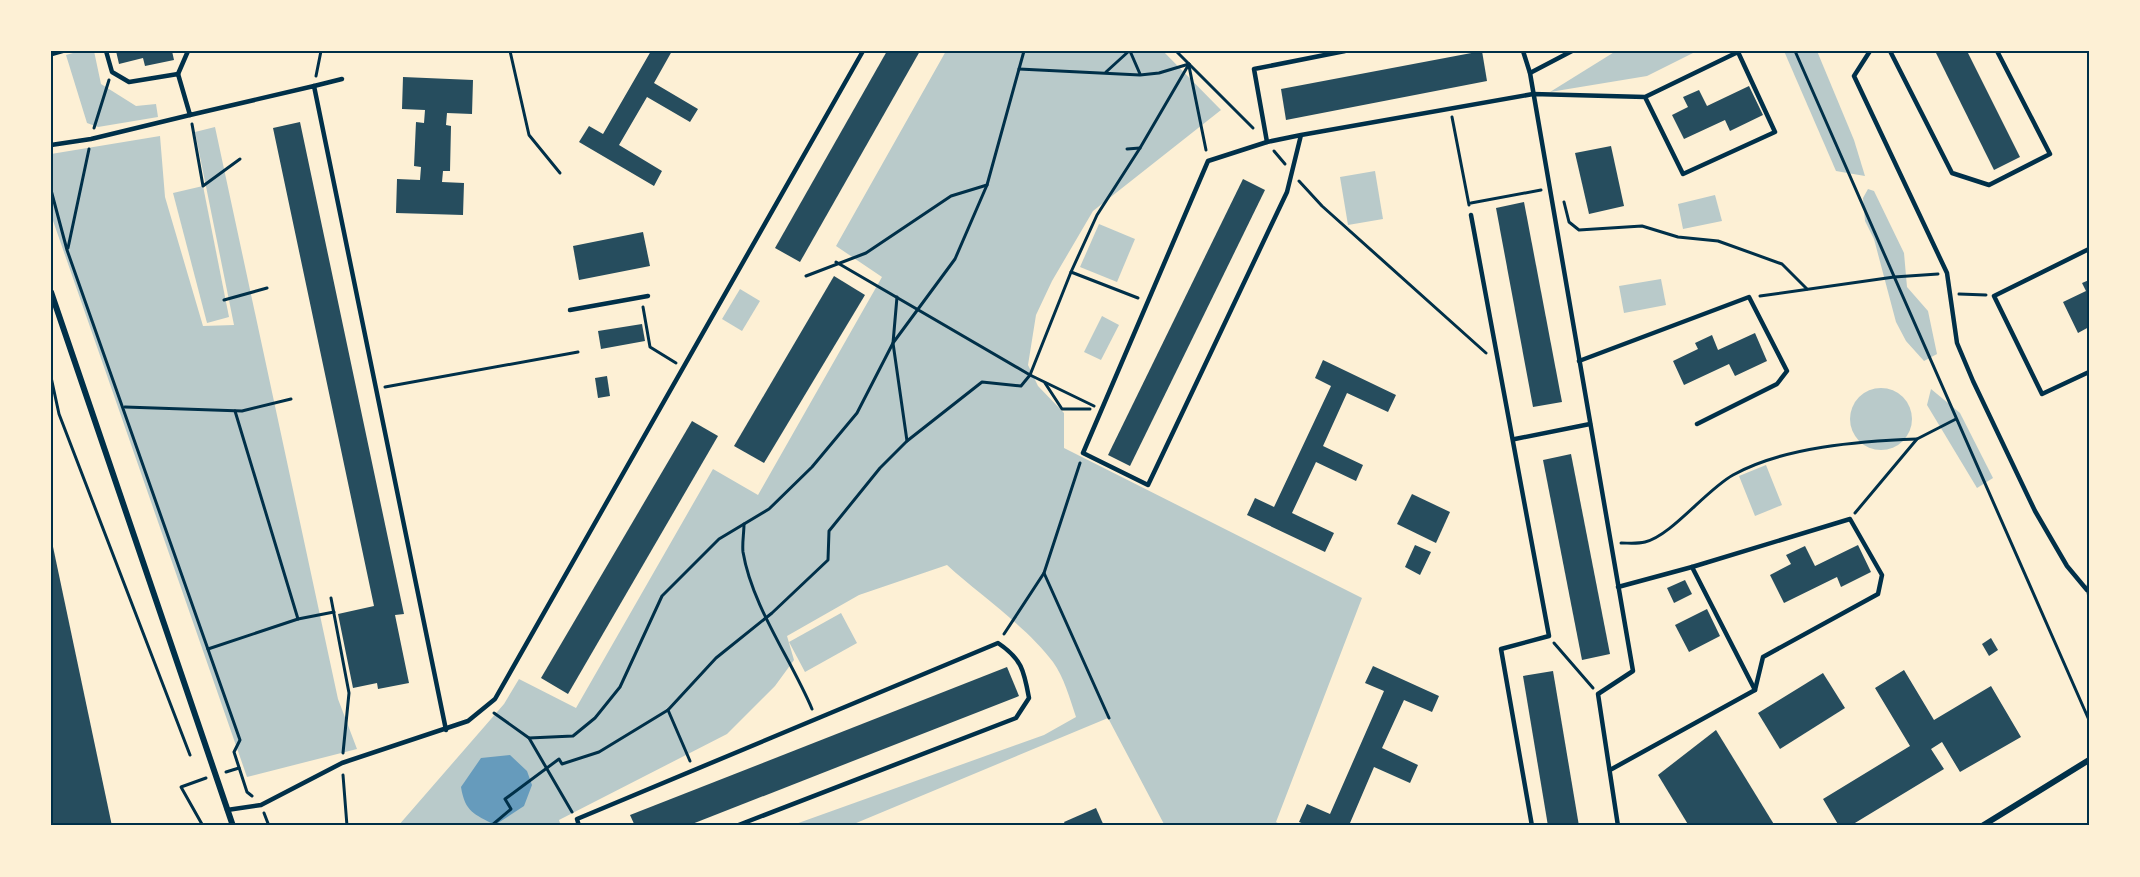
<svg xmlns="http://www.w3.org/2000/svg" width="2140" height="877" viewBox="0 0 2140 877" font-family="'Roboto Condensed',sans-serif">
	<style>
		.green { fill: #b9caca }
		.water { fill: #669bbc }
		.building { fill: #264d5e }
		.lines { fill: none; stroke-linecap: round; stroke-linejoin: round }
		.path { stroke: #003049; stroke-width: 3 }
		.service { stroke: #003049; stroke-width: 4.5 }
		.minor { stroke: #003049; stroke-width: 6 }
		.neatline { fill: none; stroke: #003049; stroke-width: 2 }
	</style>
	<rect width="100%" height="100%" fill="#fdf0d5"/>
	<!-- green -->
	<g class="green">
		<polygon points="80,51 94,51 101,84 136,106 156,104 158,117 98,127 87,123 66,55"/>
		<path d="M946,51H1163L1221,110L1093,211L1052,281L1036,315L1028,365L1038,386L1064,413V448L1362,598L1276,822L1283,826H1165L1108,718L849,826H790L1044,735L1076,717C1070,699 1064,677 1053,662C1026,626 981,596 947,565L859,595L787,636L794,660L775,686L727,734L559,820L561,826H398L504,704L519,679L576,708L713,469L758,495L882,277L836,246Z"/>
		<polygon points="1616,51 1697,51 1647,76 1550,92"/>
		<polygon points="1784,51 1817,51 1854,140 1865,176 1836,171"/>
		<polygon points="215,127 338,699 357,749 247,777 51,215 51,154 160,136 165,197 203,326 234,325 195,132"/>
		<polygon points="1375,171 1383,219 1348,225 1340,177"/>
		<polygon points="203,186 229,317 207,323 173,193"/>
		<polygon points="1868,189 1874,191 1904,253 1907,287 1928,311 1937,354 1924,361 1906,341 1896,322 1874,239 1865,221 1863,198"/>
		<polygon points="1715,195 1722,221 1683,229 1678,204"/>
		<polygon points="1099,224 1135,239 1117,282 1080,267"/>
		<polygon points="1661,279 1666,305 1624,313 1619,286"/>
		<polygon points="740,289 760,301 742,331 722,319"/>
		<polygon points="1102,316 1119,325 1101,360 1084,352"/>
		<circle cx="1881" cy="419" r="31"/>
		<polygon points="1931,389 1960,413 1993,478 1977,488 1927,405"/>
		<polygon points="1766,465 1782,505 1755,516 1739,476"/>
		<polygon points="841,613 857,643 805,672 789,642"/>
	</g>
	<!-- water -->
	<path class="water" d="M510,755L527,771L532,785L524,806L495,825C474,814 465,812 461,787L481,758Z"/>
	<!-- building -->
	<g class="building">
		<polygon points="116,51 172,51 174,60 145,66 143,58 119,64"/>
		<polygon points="651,51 672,51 654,83 698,109 690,122 647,97 619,145 662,171 654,186 579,142 589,126 603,134"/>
		<polygon points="887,51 920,51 800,262 775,248"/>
		<polygon points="1482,51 1487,81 1286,120 1281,89"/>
		<polygon points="1935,51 1967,51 2020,157 1994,170"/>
		<polygon points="403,77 473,80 472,114 447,113 446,125 451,126 450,171 443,171 442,182 464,183 463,215 396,213 397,179 420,180 421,167 414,166 416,122 424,123 425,110 402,109"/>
		<polygon points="1749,86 1763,115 1730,131 1725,120 1684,139 1672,115 1688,107 1683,97 1699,90 1707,106"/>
		<polygon points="300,122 404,614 395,615 409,683 378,689 377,683 353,688 338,614 374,606 273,128"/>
		<polygon points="1611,146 1624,206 1589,214 1575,153"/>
		<polygon points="1243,179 1265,190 1130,466 1108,455"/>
		<polygon points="1524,202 1562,402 1533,407 1496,208"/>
		<polygon points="643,232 650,266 579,280 573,246"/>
		<polygon points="834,276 865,295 764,463 734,446"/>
		<polygon points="2089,280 2089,327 2078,333 2063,302 2086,291 2082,283"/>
		<polygon points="642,324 645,341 601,349 598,331"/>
		<polygon points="1755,333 1767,361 1735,376 1729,364 1684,385 1673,361 1698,349 1695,343 1712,335 1718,350"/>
		<polygon points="1323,360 1396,395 1388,412 1347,393 1323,446 1363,465 1356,481 1316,462 1292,513 1334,533 1325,552 1247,515 1255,498 1274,507 1331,386 1315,378"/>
		<polygon points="607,376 610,396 598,398 595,378"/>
		<polygon points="692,421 718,436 568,694 541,678"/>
		<polygon points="1571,454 1610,654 1582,660 1543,460"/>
		<polygon points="1412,494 1450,512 1436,543 1397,524"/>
		<polygon points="51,542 52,542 112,826 51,826"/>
		<polygon points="1415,545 1431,552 1420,575 1405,567"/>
		<polygon points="1858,545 1871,572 1841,587 1837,577 1784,603 1770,575 1791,564 1786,555 1805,546 1815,566"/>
		<polygon points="1685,580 1692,594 1674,603 1667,588"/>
		<polygon points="1707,609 1720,636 1689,652 1675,625"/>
		<polygon points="1991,638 1998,650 1989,656 1982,644"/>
		<polygon points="1373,666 1439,696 1432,712 1404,700 1382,748 1418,765 1410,783 1374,767 1350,823 1356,826 1309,826 1299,822 1307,804 1330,814 1384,691 1365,683"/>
		<polygon points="1007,667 1019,696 687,826 635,826 630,815"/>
		<polygon points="1904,670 1934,720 1991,686 2021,737 1960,772 1942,742 1931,749 1944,769 1850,826 1839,826 1823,799 1910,746 1875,688"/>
		<polygon points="1553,671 1579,826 1548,826 1523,676"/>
		<polygon points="1823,673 1845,708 1780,749 1758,713"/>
		<polygon points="1716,730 1775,826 1689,826 1658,775"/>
		<polygon points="1096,808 1104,826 1066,826 1064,822"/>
	</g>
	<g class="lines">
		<!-- path -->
		<g class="path">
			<polyline points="510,51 529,135 560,173"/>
			<polyline points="1130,51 1140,74"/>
			<polyline points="1176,51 1253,128"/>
			<polyline points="1795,51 2089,720"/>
			<polyline points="51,55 65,51"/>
			<polyline points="1189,66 1206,150"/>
			<polyline points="1019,69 1140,75 1159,73 1189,64"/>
			<polyline points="1106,72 1129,51"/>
			<polyline points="316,76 321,51"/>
			<polyline points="1452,117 1469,205"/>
			<polyline points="192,124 203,186 240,159"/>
			<polyline points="94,128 109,80"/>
			<polyline points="1127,149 1140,148"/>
			<polyline points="1274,151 1285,164"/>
			<polyline points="1299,181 1322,206 1486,353"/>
			<polyline points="51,190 67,250 240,740 234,752 247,792 252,796"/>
			<polyline points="1564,202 1569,222 1579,230 1642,226 1678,237 1718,241 1782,264 1807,289"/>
			<polyline points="1471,203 1541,190"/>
			<polyline points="68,248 89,149"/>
			<polyline points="836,262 1030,375 1094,406"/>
			<polyline points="1071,272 1138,298"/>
			<polyline points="806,276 866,253 951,196 987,185 1024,51"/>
			<polyline points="1959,294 1986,295"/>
			<polyline points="1760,296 1894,277 1938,274"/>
			<polyline points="897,297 893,343 907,441"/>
			<polyline points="224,300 267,288"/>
			<polyline points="643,307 650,347 676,363"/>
			<polyline points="51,377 59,414 190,755"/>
			<polyline points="1045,383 1062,409 1090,409"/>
			<polyline points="385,387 578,352"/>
			<polyline points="125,407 242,411 291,399"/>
			<polyline points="235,411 298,619"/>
			<polyline points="1080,463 1044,573 1109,718"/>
			<polyline points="1855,513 1917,439 1956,419"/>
			<path d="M744,524C744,533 742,543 743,552C752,606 791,659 812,709"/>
			<path d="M1621,543C1629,543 1637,544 1645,542C1671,536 1706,490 1733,475C1783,447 1860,441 1917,439"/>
			<polyline points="331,598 349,693 343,753"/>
			<polyline points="1004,634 1044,573"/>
			<polyline points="1554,643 1593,688"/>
			<polyline points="208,649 298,619 334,612"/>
			<polyline points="668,710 690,761"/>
			<polyline points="494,713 529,738 572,812"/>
			<polyline points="529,738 573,736 595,718 620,687 662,596 719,539 769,509 812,467 857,413 893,343 955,259 987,185"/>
			<polyline points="226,772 239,768"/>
			<polyline points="343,775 347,826"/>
			<polyline points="264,813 269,826"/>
			<polyline points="203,826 181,787 206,778"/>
			<polyline points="491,826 511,809 505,799 559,759 562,764 599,752 668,710 716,658 772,613 828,560 829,531 880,468 907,441 982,382 1021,386 1030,375 1071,272 1097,215 1140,148 1189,64"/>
		</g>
		<!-- service -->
		<g class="service">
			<polyline points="106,51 112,72 129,82 178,74 190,115 314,86 446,730"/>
			<polyline points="1523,51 1530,73 1633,671 1598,694 1618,826"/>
			<polyline points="1870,51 1854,76 1947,273 1957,343 1973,381 2035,511 2067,566 2087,590"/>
			<polyline points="1890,51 1952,173 1989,185 2050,154 1997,51"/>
			<polyline points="1530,73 1572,51"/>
			<polyline points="178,74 188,51"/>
			<polyline points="314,86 342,79"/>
			<polyline points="1301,135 1287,192 1148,485 1083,453 1208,161 1267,142 1301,135 1533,94 1645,97 1738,52 1775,132 1683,174 1645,97"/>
			<polyline points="1267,142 1254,69 1345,51"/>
			<polyline points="51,145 91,139 190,115"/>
			<polyline points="1471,215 1549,636 1501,649 1532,826"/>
			<polyline points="2089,249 1994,296 2042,394 2089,372"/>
			<polyline points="570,310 648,296"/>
			<polyline points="1579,361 1749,297 1787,371 1777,384 1697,424"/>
			<polyline points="1515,439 1590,424"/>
			<polyline points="1692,567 1850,519 1882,575 1878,594 1763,657 1755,690"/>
			<polyline points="2089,585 2089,594"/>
			<polyline points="1610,770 1755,690 1692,567 1618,587"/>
			<polyline points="227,810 261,805 342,763 468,721 495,699 863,51"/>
			<path d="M579,826L577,819L998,643C1022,659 1024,671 1029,698L1016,718L736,826"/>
		</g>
		<!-- minor -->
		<g class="minor">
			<polyline points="51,292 233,826"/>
			<polyline points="1982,826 2089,760"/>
		</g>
	</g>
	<!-- border -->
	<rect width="2140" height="877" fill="none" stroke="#fdf0d5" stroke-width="105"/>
	<rect x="52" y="52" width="2036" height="772" class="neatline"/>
</svg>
